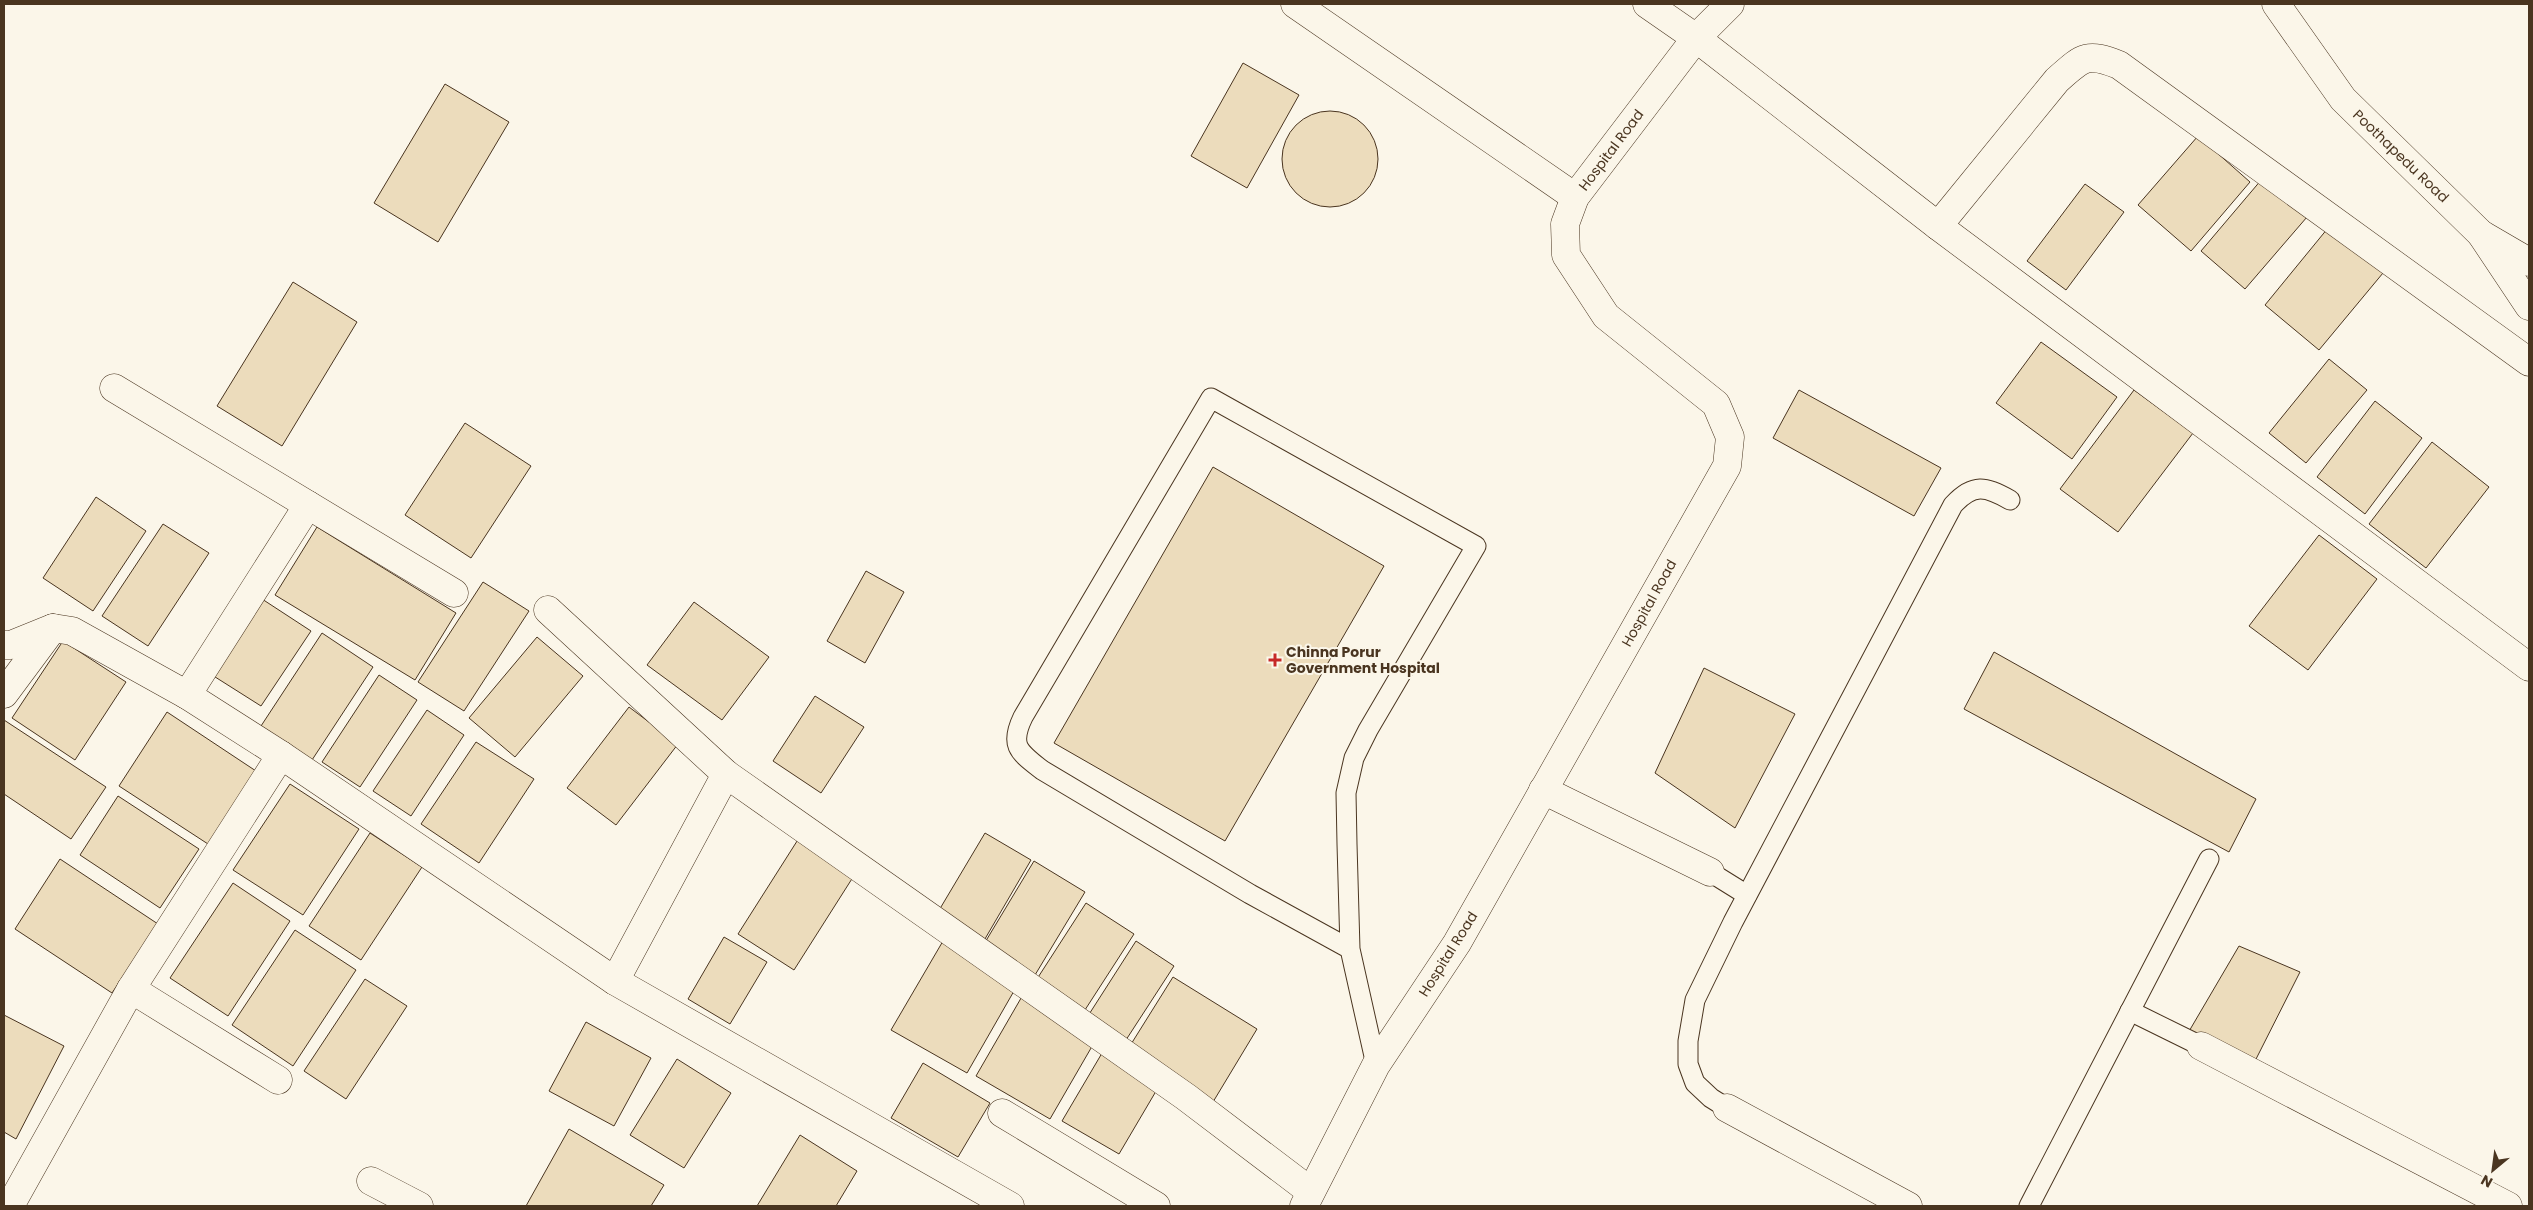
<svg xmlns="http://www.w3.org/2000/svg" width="2533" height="1210" viewBox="0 0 2533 1210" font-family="Poppins,sans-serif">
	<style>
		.building { fill: #ecdcbc; stroke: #4a3520 }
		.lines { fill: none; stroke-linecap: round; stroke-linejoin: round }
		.lane-casing { stroke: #4a3520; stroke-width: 21 }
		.street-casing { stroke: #4a3520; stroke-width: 29 }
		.secondary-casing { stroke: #4a3520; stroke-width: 29 }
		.lane { stroke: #fbf6e9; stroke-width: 19 }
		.street { stroke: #fbf6e9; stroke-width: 28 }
		.secondary { stroke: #fbf6e9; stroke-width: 28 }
		.poi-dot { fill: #c62828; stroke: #fbf6e9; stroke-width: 2 }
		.labels { text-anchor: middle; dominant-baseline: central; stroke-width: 4; stroke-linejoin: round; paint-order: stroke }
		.street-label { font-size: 14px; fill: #4a3520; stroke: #fbf6e9 }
		.poi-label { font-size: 14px; font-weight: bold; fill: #4a3520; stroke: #fbf6e9; text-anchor: start }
	</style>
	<rect width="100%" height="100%" fill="#fbf6e9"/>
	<!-- building -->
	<g class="building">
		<polygon points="1243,63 1299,95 1247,188 1191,156"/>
		<polygon points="445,84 509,122 438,242 374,203"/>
		<circle cx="1330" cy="159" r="48"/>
		<polygon points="2198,136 2250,182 2191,251 2138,205"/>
		<polygon points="2262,179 2307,217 2245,289 2201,251"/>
		<polygon points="2085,184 2124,212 2066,290 2027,261"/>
		<polygon points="2328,228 2383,273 2319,350 2265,305"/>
		<polygon points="293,282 357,322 282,446 217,406"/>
		<polygon points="2041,342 2117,397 2072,459 1996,403"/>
		<polygon points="2329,359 2367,390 2306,463 2269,433"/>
		<polygon points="1799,390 1941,468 1914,516 1773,438"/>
		<polygon points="2134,390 2193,433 2118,532 2060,489"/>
		<polygon points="2375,401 2422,438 2365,514 2317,477"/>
		<polygon points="465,423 531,466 471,558 405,515"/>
		<polygon points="2432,442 2489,487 2426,568 2369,524"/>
		<polygon points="1213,467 1384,566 1225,841 1054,743"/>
		<polygon points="96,497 146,531 93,611 43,578"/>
		<polygon points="163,524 209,553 148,646 102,616"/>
		<polygon points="317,527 456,613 415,680 275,595"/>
		<polygon points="2319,535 2377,579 2308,670 2249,626"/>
		<polygon points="866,571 904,592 865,663 827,641"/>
		<polygon points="483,582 529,611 464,711 418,682"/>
		<polygon points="262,599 311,631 261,706 212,675"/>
		<polygon points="694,602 769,657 722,720 647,665"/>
		<polygon points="322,633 373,667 312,760 261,726"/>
		<polygon points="537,637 583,676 515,757 469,718"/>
		<polygon points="63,641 126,682 75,760 12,718"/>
		<polygon points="1994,652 2256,799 2229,852 1964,709"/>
		<polygon points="1704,668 1795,714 1735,828 1655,773"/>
		<polygon points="379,675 417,700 360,787 322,762"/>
		<polygon points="815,696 864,727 821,793 773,761"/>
		<polygon points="629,707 678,744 616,825 567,788"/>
		<polygon points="427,710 464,735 411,816 373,791"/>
		<polygon points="167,712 256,771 208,844 119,786"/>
		<polygon points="4,720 106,787 71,839 4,794"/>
		<polygon points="476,742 534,779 479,863 421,824"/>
		<polygon points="290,784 359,829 303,915 233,870"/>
		<polygon points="118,796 199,849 160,908 80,855"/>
		<polygon points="370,833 422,867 361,960 309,926"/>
		<polygon points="985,833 1031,860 982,944 935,917"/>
		<polygon points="799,838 855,874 794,970 738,934"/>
		<polygon points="60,859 158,924 112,993 15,929"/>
		<polygon points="1034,861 1085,892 1032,980 981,949"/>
		<polygon points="233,883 290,921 228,1016 170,978"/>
		<polygon points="1086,903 1134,934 1083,1013 1035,982"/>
		<polygon points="295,930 356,970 293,1066 232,1025"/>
		<polygon points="724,937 767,962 730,1024 688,999"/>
		<polygon points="943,941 1018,984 967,1073 891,1030"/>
		<polygon points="1136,941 1174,966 1124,1043 1086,1019"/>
		<polygon points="2239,946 2300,972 2252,1067 2188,1033"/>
		<polygon points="1173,977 1257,1029 1213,1102 1128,1049"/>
		<polygon points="365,979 407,1006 346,1099 304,1071"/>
		<polygon points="1024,993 1098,1036 1050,1119 976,1076"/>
		<polygon points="4,1015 64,1046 16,1139 4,1132"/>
		<polygon points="586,1022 651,1058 614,1126 549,1091"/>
		<polygon points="1105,1048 1162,1081 1119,1154 1062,1121"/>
		<polygon points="677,1059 731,1093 684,1168 630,1135"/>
		<polygon points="923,1063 990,1103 958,1157 891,1118"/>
		<polygon points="569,1129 664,1185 651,1206 526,1206"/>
		<polygon points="800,1135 857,1171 836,1206 757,1206"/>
	</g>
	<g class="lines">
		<defs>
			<g id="lane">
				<polyline points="1710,872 1747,895"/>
				<path d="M1350,949L1250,894L1042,770C1019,752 1009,746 1023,717L1211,398L1476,546L1368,730L1354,758L1346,793L1347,844L1350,949L1376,1065"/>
				<polyline points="2130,1011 2201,1046"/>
				<path d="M1727,1108L1711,1098L1695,1083L1688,1064V1041L1695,1000L1733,922L1953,505C1973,483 1986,486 2010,500"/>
				<polyline points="2029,1206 2209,859"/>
			</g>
			<g id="street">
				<polyline points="1295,4 1575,197"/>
				<polyline points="1647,4 1696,38 1938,226 2529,667"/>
				<path d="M1938,226L2057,80C2083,57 2086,52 2119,65L2529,362"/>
				<polyline points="2481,234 2529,262"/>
				<polyline points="114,388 454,593"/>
				<polyline points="548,610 726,774 615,981"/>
				<polyline points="4,645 11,645 53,628 72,631 187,695 281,755 615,981 1010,1206"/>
				<polyline points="4,694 53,628"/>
				<polyline points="187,695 308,505"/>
				<polyline points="726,774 1186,1097 1310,1191"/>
				<polyline points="1543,790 1710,872"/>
				<polyline points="131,989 278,1080"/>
				<polyline points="2201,1046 2508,1206"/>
				<polyline points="1727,1108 1908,1206"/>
				<polyline points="1002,1113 1156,1206"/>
				<polyline points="371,1181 419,1206"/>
				<polyline points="10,1206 131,989 281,755"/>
				<polyline points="1304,1206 1376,1065 1457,943 1727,466 1730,437 1716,404 1606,316 1566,255 1565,224 1575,197 1696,38 1730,4"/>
			</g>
			<polyline id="secondary" points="2276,4 2343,99 2481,234 2529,306"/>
		</defs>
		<!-- lane casing -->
		<use href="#lane" class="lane-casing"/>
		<!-- street casing -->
		<use href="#street" class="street-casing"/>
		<!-- secondary casing -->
		<use href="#secondary" class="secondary-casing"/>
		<!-- lane -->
		<use href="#lane" class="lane"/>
		<!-- street -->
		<use href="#street" class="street"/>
		<!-- secondary -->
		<use href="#secondary" class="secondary"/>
	</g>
	<!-- markers -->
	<path class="poi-dot" d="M1272.5 652.5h5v5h5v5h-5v5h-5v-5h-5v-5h5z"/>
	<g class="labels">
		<!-- street labels -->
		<g class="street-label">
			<text transform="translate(1611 150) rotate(-53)">Hospital Road</text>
			<text transform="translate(2401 156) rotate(44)">Poothapedu Road</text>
			<text transform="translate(1649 603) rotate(-61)">Hospital Road</text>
			<text transform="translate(1448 954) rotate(-58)">Hospital Road</text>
		</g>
		<!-- poi labels -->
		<g class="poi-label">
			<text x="1286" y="652">Chinna Porur<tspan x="1286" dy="16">Government Hospital</tspan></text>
		</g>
	</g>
	<!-- border -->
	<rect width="2533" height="1210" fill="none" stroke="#4a3520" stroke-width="10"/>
	<!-- north arrow -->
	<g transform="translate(2493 1170) rotate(209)" stroke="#fbf6e9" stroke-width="4" paint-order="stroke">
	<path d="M0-4L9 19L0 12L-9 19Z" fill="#4a3520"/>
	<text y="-8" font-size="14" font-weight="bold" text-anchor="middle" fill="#4a3520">N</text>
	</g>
</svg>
